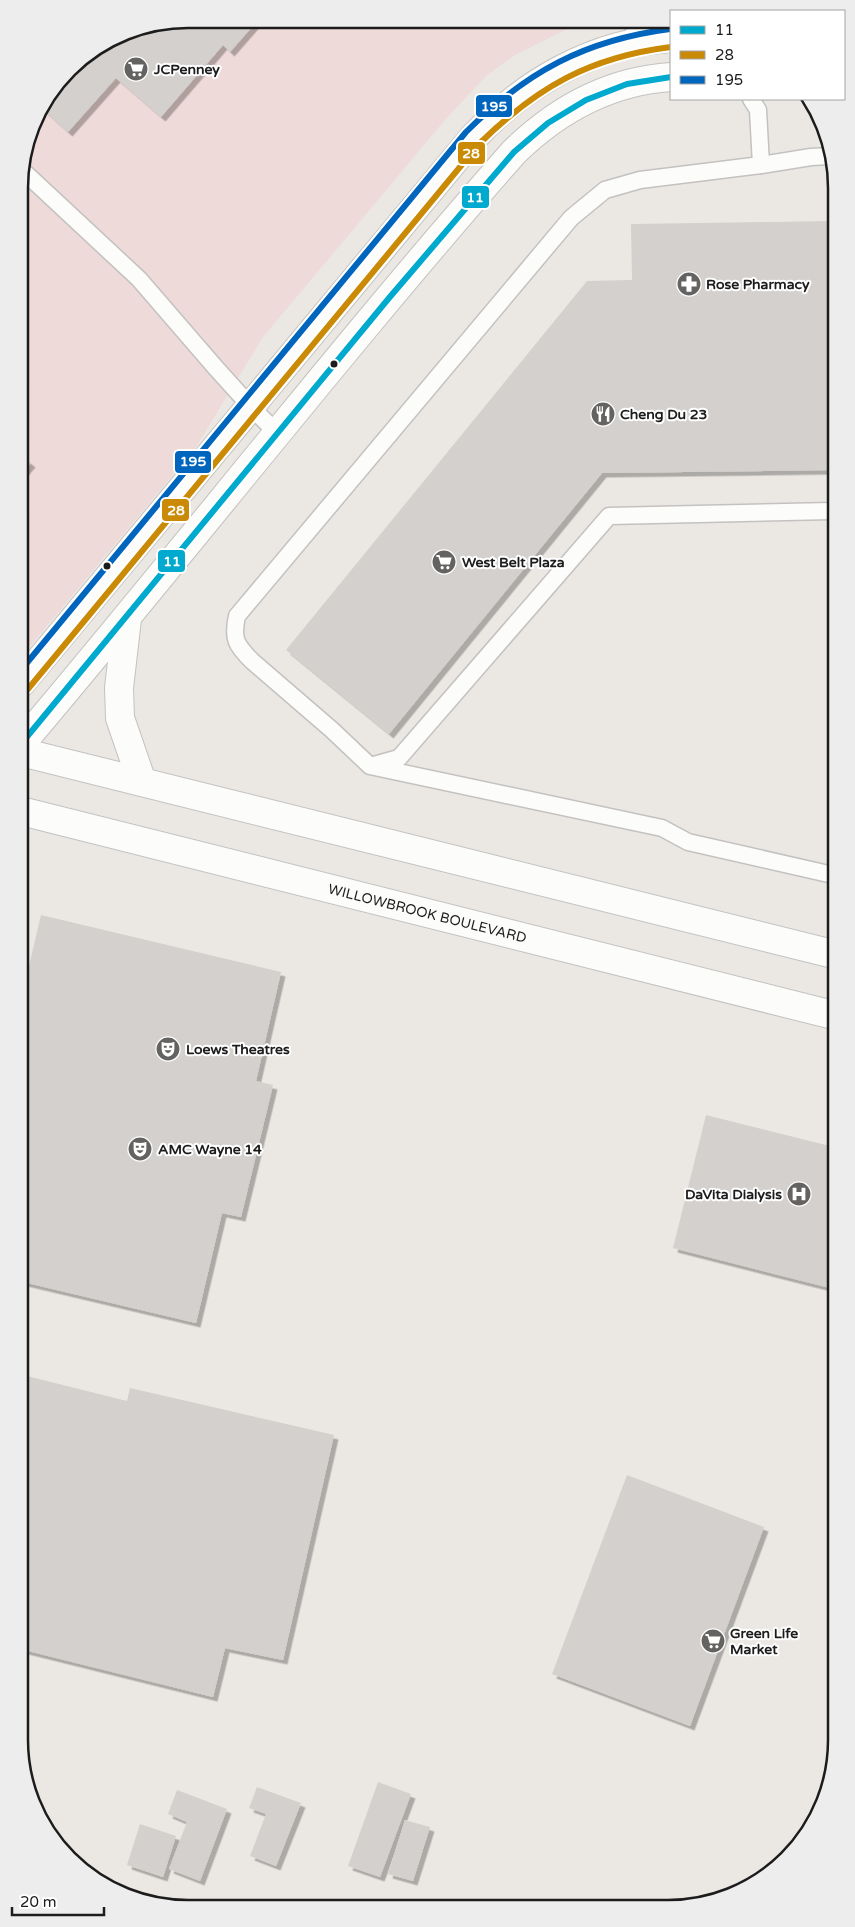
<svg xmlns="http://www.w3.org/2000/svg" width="855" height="1927" viewBox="0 0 855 1927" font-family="'Varela Round',sans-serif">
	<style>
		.commercial { fill: #eedad8 }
		.building { fill: #d3d0cd; filter: url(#shadow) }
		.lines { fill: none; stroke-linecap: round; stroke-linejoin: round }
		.service-casing { stroke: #c3c2c0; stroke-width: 19 }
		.minor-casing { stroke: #c3c2c0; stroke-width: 30 }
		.service { stroke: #fcfcfb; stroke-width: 16 }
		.minor { stroke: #fcfcfb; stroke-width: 28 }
		.bus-1-casing { stroke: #fff; stroke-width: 10 }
		.bus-2-casing { stroke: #fff; stroke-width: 10 }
		.bus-3-casing { stroke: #fff; stroke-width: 10 }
		.bus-1 { stroke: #00a9ce; stroke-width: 6 }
		.bus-2 { stroke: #cb8a06; stroke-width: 6 }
		.bus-3 { stroke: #0065bd; stroke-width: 6 }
		.bus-dot { fill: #1c1c1c; stroke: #fff; stroke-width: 2 }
		.labels { text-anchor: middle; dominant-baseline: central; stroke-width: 4; stroke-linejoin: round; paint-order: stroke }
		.poi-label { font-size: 14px; font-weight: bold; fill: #1c1c1c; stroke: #fff; text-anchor: start }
		.street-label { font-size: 14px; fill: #1c1c1c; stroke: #fff }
		.rim { fill: none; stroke: #1c1c1c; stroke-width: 2.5 }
		.line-badge { stroke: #fff; stroke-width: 2 }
		.badge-label { font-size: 14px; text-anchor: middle; font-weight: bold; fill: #fff }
	</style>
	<defs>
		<filter id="shadow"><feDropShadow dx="4.5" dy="4.5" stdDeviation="0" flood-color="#0004"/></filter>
	</defs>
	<rect width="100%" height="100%" fill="#ebe8e4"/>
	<!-- commercial -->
	<polygon class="commercial" points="188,19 585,21 577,24 515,55 486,76 445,120 263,337 196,447 21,657 19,176 36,113 76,61 123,31"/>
	<!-- building -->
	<g class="building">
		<polygon points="188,19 259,19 230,52 223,45 161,117 116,78 68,132 40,107 76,61 123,31"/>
		<polygon points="831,221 832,470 602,473 389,734 286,650 587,281 632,280 631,224"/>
		<polygon points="20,454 31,463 20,476"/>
		<polygon points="41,915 281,972 256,1081 273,1085 241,1217 222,1213 196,1323 23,1282 22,987 24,987"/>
		<polygon points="706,1115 834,1147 834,1289 673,1248"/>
		<polygon points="23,1375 127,1401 130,1388 334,1435 283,1660 225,1648 213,1697 24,1650"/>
		<polygon points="627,1475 764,1527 690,1726 552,1674"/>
		<polygon points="378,1782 411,1794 380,1877 348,1866"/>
		<polygon points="257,1787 301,1803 276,1866 250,1856 266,1814 249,1808"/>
		<polygon points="177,1790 227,1809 200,1881 169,1869 187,1822 168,1814"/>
		<polygon points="405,1820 430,1827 413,1881 388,1874"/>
		<polygon points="140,1824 176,1836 163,1877 127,1865"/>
	</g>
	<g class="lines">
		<defs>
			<g id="service">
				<polyline points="625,42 647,22"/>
				<polyline points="751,99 758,110 761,165"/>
				<path d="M830,156L811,157L761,165L640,180L605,190L571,218L237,616C232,639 236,645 252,661L332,730L370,766L662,828L688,842L833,875"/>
				<polyline points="21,169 139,279 215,367 251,407 277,433"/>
				<polyline points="374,765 399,758 609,516 832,511"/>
			</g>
			<g id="minor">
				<polyline points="127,619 119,688 120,718 142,782"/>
				<path d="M21,683L473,138C525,82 594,43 671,38"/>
				<path d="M21,744C187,548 344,345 514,152C557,110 610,81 671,77"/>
				<polyline points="21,752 833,954"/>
				<path id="s1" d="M21,811L833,1015"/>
			</g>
		</defs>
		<!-- service casing -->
		<use href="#service" class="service-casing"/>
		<!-- minor casing -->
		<use href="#minor" class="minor-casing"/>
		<!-- service -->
		<use href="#service" class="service"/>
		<!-- minor -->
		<use href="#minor" class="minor"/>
		<defs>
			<polyline id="bus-1" points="21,744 389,298 514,152 548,123 586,100 627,84 671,77"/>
			<path id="bus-2" d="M28,689L479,144C537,87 590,57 671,47"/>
			<path id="bus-3" d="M21,670L466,132C526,72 585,40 670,29"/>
		</defs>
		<!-- bus-1 casing -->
		<use href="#bus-1" class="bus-1-casing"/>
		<!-- bus-2 casing -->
		<use href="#bus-2" class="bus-2-casing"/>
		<!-- bus-3 casing -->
		<use href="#bus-3" class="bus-3-casing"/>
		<!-- bus-1 -->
		<use href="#bus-1" class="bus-1"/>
		<!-- bus-2 -->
		<use href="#bus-2" class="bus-2"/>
		<!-- bus-3 -->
		<use href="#bus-3" class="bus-3"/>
	</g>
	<!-- icons -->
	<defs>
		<symbol id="supermarket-disc" viewBox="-11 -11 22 22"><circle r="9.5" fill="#646362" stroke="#fff"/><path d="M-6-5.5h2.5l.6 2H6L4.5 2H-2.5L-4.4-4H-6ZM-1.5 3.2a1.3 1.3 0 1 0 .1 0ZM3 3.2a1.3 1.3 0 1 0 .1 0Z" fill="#fff"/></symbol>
		<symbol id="pharmacy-disc" viewBox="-11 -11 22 22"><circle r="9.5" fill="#646362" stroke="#fff"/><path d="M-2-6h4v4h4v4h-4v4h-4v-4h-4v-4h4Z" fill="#fff"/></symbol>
		<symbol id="restaurant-disc" viewBox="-11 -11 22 22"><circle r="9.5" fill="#646362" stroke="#fff"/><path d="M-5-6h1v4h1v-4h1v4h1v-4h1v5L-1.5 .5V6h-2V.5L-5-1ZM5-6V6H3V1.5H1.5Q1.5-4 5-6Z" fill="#fff"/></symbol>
		<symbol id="theatre-disc" viewBox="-11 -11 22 22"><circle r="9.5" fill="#646362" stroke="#fff"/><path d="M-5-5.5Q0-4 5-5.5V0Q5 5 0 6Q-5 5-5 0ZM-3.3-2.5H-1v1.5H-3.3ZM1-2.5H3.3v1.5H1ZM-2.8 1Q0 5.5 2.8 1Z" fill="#fff"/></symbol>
		<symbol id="hospital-disc" viewBox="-11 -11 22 22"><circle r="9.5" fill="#646362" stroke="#fff"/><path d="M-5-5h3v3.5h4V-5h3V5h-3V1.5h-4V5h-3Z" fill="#fff"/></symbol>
	</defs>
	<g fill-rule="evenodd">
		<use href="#supermarket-disc" x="122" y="55" width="28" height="28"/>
		<use href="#pharmacy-disc" x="675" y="270" width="28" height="28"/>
		<use href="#restaurant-disc" x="589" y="400" width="28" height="28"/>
		<use href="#supermarket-disc" x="430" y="548" width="28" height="28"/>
		<use href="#theatre-disc" x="154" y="1035" width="28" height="28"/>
		<use href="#theatre-disc" x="126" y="1135" width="28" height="28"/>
		<use href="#hospital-disc" x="785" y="1180" width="28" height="28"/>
		<use href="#supermarket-disc" x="699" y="1627" width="28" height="28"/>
	</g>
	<!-- markers -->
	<g class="bus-dot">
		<circle cx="334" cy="364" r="4.5"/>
		<circle cx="107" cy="566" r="4.5"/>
	</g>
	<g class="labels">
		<!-- poi labels -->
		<g class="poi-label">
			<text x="154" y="69">JCPenney</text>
			<text x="706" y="284">Rose Pharmacy</text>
			<text x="620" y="414">Cheng Du 23</text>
			<text x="462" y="562">West Belt Plaza</text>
			<text x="186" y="1049">Loews Theatres</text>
			<text x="158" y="1149">AMC Wayne 14</text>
			<text x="782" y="1194" text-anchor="end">DaVita Dialysis</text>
			<text x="730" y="1633">Green Life<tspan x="730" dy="16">Market</tspan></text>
		</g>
		<!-- street labels -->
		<g class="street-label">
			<text stroke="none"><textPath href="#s1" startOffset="419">WILLOWBROOK BOULEVARD</textPath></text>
		</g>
	</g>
	<!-- crop -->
	<path d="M0 0H855V1927H0ZM188 28H668A160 160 0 0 1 828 188V1740A160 160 0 0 1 668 1900H188A160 160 0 0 1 28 1740V188A160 160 0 0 1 188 28Z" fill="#ededed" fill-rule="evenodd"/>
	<path class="rim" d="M188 28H668A160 160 0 0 1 828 188V1740A160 160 0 0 1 668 1900H188A160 160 0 0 1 28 1740V188A160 160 0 0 1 188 28Z"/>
	<g class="line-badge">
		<rect x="475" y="94" width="38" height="24" rx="5" fill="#0065bd"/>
		<rect x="457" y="141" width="29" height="24" rx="5" fill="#cb8a06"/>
		<rect x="461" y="185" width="29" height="24" rx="5" fill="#00a9ce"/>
		<rect x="174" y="450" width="38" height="24" rx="5" fill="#0065bd"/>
		<rect x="161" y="498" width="29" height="24" rx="5" fill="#cb8a06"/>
		<rect x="157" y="549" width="29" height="24" rx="5" fill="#00a9ce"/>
	</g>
	<g class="badge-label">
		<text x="494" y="111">195</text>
		<text x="471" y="158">28</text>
		<text x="475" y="202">11</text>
		<text x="193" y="466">195</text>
		<text x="176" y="515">28</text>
		<text x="172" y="566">11</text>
	</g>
	<!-- legend -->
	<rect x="670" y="10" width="175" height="90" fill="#ffffff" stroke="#a4a4a4"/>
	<rect x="680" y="26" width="25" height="8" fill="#00a9ce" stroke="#a4a4a4"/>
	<text x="715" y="35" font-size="15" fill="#1c1c1c">11</text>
	<rect x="680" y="51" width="25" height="8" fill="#cb8a06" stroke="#a4a4a4"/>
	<text x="715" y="60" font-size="15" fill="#1c1c1c">28</text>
	<rect x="680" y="76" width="25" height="8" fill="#0065bd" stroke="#a4a4a4"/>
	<text x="715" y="85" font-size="15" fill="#1c1c1c">195</text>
	<!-- scale -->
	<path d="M12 1907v8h92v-8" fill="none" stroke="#1c1c1c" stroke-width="2.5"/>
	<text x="20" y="1907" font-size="15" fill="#1c1c1c" stroke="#ffffff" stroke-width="4" paint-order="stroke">20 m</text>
</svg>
